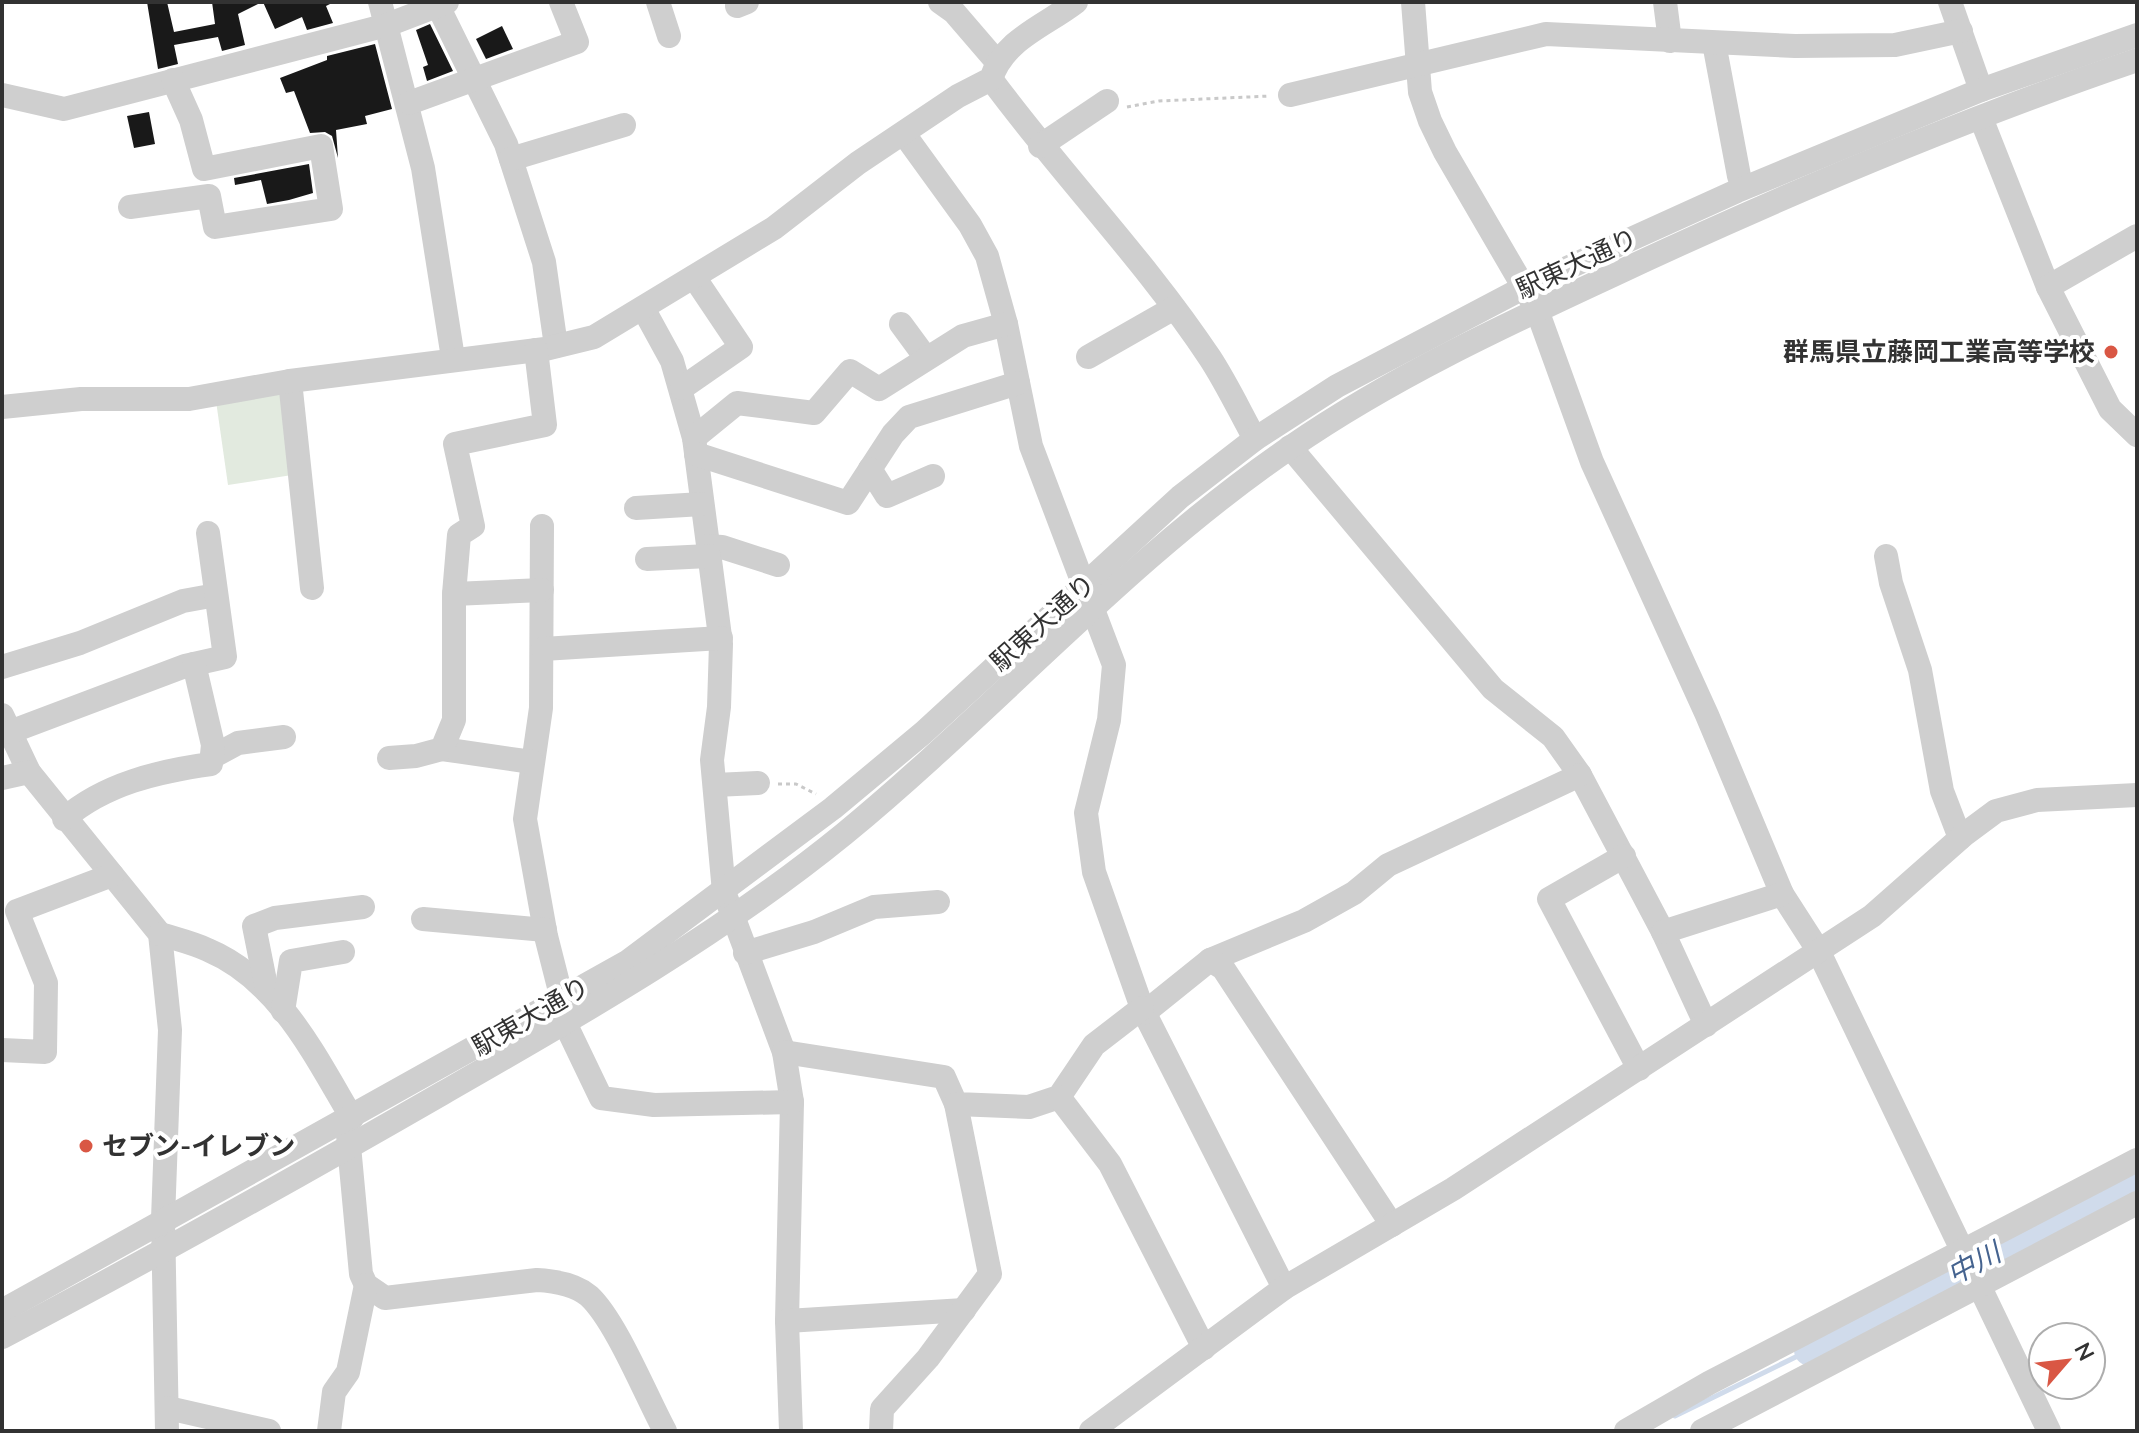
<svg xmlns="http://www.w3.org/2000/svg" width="2139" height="1433" viewBox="0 0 2139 1433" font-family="'Nunito Sans','Noto Sans JP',sans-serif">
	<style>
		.green { fill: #e2eadf }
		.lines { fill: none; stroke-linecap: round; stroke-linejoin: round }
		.stream { stroke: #d0dbeb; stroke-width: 5 }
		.river { stroke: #d0dbeb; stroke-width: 32 }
		.building { fill: #191919 }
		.path { stroke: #c9c9c9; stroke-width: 3; stroke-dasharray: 4 4; stroke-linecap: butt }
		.minor { stroke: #cfcfcf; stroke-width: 24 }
		.poi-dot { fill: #d95744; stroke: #fff; stroke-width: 3 }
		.labels { text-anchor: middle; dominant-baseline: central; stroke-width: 8; stroke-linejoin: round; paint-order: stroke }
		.street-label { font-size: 26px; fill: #323232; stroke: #fff }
		.poi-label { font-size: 26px; font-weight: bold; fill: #323232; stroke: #fff; text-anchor: end }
		.water-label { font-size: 28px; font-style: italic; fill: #45638f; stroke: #fff }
	</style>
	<rect width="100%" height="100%" fill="#fff"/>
	<!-- green -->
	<polygon class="green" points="277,391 284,396 292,475 228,485 216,401"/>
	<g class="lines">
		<!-- stream -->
		<polyline class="stream" points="1675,1416 1810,1350"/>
		<!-- river -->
		<polyline class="river" points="1810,1350 2137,1177"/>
	</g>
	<!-- building -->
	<g class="building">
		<polygon points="147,2 167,2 174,32 215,24 212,2 262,2 238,14 245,45 222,51 218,37 174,45 178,64 158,69"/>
		<polygon points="263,2 334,2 326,6 333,23 307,30 302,17 275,29"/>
		<polygon points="430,24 453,71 427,81 423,67 428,65 416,30"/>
		<polygon points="502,26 513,49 486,59 476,39"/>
		<polygon points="375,44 392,109 365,116 367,124 336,130 338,158 332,136 325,132 310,133 294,91 286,93 280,78 327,60 327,56"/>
		<polygon points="149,112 155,144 134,148 127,116"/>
		<polygon points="309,164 313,193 289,200 267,204 261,180 235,185 234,178"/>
	</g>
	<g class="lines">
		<!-- path -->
		<g class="path">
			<polyline points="1127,107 1159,101 1270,96"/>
			<polyline points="778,784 796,784 816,794"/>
		</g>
		<!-- minor -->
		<g class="minor">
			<polyline points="380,2 423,168 453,358"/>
			<polyline points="436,2 506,144 544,262 556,346"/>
			<polyline points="658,2 669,36"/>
			<polyline points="940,2 954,12 997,62"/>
			<polyline points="1413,2 1420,92 1430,121 1445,152 1537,310 1592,462 1707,715 1782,894 1818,950 2049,1431"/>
			<polyline points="1665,2 1670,41"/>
			<polyline points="1950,2 1981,90"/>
			<polyline points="737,6 747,2"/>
			<polyline points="1714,43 1739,176"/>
			<path d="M991,79C1061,174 1145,260 1210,358C1227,384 1240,412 1255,439"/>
			<polyline points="2,95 64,109 387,25 447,2"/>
			<polyline points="1290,95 1546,34 1795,46 1895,45 1961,31"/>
			<polyline points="409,103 577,42 561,2"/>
			<polyline points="1981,118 2048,287"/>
			<polyline points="904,134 970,225 987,256 1006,324 1031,446 1114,665 1109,720 1086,813 1094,872 1142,1008 1284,1288"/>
			<polyline points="1040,146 1107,101"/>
			<polyline points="511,159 624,125"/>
			<polyline points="130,207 209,196 215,227 331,209 321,146 204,169 191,120 173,80"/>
			<polyline points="2137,236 2048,287 2110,409 2137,435"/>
			<polyline points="643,308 672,361 694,438 721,644 719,707 712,760 724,892 784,1052 792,1102 787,1321 791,1431"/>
			<polyline points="901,324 926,358"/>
			<polyline points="1088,357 1174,308"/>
			<polyline points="290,381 312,588"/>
			<polyline points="682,388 741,347 694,277"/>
			<path d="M2,407L81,399H189L290,381L545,349L594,337L774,228L858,163L958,96L991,79C1004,39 1045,26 1076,2"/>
			<polyline points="694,438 737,403 814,413 850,371 879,389 963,336 1006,324"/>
			<polyline points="1290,447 1493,689 1553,737 1580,775 1663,932 1706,1025"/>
			<polyline points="696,454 848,503 893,434 909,417 1018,383"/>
			<polyline points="870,469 887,496 933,476"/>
			<polyline points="636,508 702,504"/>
			<polyline points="542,526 541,708 525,819 546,936 562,999"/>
			<polyline points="708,546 722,547 778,565"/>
			<polyline points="1886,556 1891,583 1920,670 1942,791 1960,838"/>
			<polyline points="647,559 709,556"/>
			<polyline points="454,594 542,590"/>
			<polyline points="543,649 721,638"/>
			<polyline points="2,667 80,643 183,601 216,595"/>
			<polyline points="2,715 29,772 160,934 170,1030 163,1219 167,1431"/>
			<polyline points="10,732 185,666 225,657 208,533"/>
			<polyline points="442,749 532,762"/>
			<polyline points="212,757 238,743 284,737"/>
			<polyline points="389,758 416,756 442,749 454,720 454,594 459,535 473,526 455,444 545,425 536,350"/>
			<polyline points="2,778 29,772"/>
			<polyline points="715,785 758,783"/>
			<path d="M64,819C104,784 159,771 211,764L213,745L194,664"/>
			<polyline points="1624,856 1549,899 1639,1069"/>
			<polyline points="423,919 545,930"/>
			<polyline points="1663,932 1782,894"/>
			<path d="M160,934C176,939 193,943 208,950C279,980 315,1056 352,1118"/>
			<polyline points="745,953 814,932 874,907 938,902"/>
			<polyline points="1210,960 1304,921 1354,893 1388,865 1580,775"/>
			<polyline points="267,991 254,926 275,918 363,907"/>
			<polyline points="283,1011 291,961 343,952"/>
			<polyline points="1144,1013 1210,960 1223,968 1392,1225"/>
			<polyline points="565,1023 601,1098 654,1105 792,1102"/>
			<polyline points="2,1050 45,1052 46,983 17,911 112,875"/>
			<polyline points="784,1052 944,1077 956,1104 1029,1107 1059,1097 1094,1045 1142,1008"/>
			<polyline points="1059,1097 1110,1164 1204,1348"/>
			<path d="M348,1135L361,1274L366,1285L385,1298L537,1280C555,1281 575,1284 589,1296C616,1321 646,1396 665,1431"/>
			<polyline points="2,1311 627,962 833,808 923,733 1180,497 1255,439 1337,386 1523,288 1737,191 1981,90 2137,35"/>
			<polyline points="787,1321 964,1310"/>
			<path d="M2,1337C151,1259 297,1177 443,1093C581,1014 720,935 844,834C996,709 1128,558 1291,447C1391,378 1503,326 1613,275C1784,195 1958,121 2137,60"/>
			<polyline points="168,1408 269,1431"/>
			<polyline points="329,1431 334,1392 348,1372 366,1285"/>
			<polyline points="881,1431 882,1409 928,1358 990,1274 956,1104"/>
			<polyline points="1091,1431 1284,1288 1453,1189 1872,916 1965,834 1996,811 2037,800 2137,795"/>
			<polyline points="1626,1431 1709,1383 2137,1160"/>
			<polyline points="1702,1431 2137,1203"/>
		</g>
	</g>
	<!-- markers -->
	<g class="poi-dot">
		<circle cx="2111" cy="352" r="8"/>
		<circle cx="86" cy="1146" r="8"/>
	</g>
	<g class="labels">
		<!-- street labels -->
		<g class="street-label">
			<text transform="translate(1577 264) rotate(-25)">駅東大通り</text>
			<text transform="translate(1043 623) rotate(-42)">駅東大通り</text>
			<text transform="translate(531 1017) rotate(-30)">駅東大通り</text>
		</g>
		<!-- poi labels -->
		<g class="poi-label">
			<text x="2095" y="352">群馬県立藤岡工業高等学校</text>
			<text x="102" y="1146" text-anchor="start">セブン-イレブン</text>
		</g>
		<!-- water labels -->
		<g class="water-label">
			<text transform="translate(1974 1264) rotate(-28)">中川</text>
		</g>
	</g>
	<!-- border -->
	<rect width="2139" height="1433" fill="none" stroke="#323232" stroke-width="8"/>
	<!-- north arrow -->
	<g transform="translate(2067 1361) rotate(62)"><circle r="38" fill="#ffffff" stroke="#adadad" stroke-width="2"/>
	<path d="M0-6L14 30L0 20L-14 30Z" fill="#d95744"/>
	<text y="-12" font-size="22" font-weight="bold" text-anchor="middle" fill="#323232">N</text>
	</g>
</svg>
